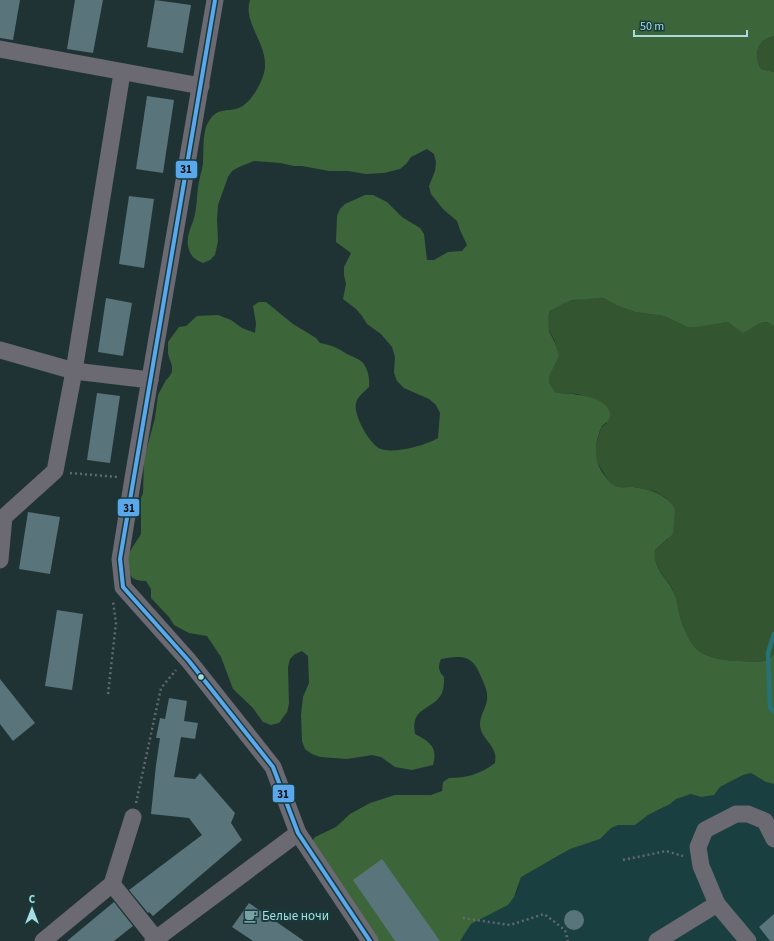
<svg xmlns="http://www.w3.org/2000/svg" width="774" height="941" viewBox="0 0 774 941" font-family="'Source Sans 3',sans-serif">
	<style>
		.built { fill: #193f41 }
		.green { fill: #335631 }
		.forest { fill: #3c6639 }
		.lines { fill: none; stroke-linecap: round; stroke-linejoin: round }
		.stream { stroke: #277277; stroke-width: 4.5 }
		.building { fill: #59747a }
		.path { stroke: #63686f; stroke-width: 2.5; stroke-dasharray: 2 3; stroke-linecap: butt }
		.minor { stroke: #6b6972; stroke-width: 17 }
		.bus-1-casing { stroke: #173a3d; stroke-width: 7 }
		.bus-1 { stroke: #5aa8eb; stroke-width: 4 }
		.bus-dot { fill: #aadcdf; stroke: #173a3d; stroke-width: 1.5 }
		.labels { text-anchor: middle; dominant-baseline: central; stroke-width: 4; stroke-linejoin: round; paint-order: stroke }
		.poi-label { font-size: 13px; fill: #aadcdf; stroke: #173a3d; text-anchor: start }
		.line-badge { stroke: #173a3d; stroke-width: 1.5 }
		.pale-badge-label { font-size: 11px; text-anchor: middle; font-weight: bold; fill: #111 }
	</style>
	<rect width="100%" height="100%" fill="#1f3335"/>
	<!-- built -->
	<polygon class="built" points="751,773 766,782 774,784 774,941 460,941 471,924 508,905 517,892 521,877 541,865 556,858 563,853 577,845 593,842 606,834 611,828 618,825 635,825 648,815 663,808 676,799 683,796 691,794 701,797 714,795 720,787 735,779 743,775"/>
	<!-- green -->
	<g class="green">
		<path d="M774,36V72L761,69C753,55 757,39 774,36Z"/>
		<path d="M605,298L618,306L635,312L664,316L687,327L728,322L743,332L760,323L767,322L774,326V654C772,656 769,659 767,660C761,663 744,661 736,661C703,658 692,653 681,620C678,611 678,601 674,593C668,577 653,570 655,550L668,539L675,508L666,498L654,491L634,487H619L613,485L608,480L597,462L595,456V449L601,428L607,423L591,399L578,394L556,393C554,390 550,387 549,383C546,375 555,366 555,357C555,353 557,346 555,342C553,336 548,331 548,325C544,297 587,299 605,298Z"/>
	</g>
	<!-- forest -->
	<path class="forest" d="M250,0H774V36C757,39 753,55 761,69L774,72V326L767,322L760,323L743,333L728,322L696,327H687L664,316L635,312L618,306L604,298L573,300L564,303L550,311L548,318L549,331L555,343L559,356L549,376V383L556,393C569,393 613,396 610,417C609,422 603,424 601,428C599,431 599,435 598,437C593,455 596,465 608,480C615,489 623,487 633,487C650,489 665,494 675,508L673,534L655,550C653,570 667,577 674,593C678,601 678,611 681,620C692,653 703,658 736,661C744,661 761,663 767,660C769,659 772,656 774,654V784L766,782L751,773L743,775L720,787L714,795L701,797L691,794L676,799L670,804L648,815L635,825H618L611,828L600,839L570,849L521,877L514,897L508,905L471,924L460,941H378L311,843L315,837L336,827L350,814L370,803L395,795H431L442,791L443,782L449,778C466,778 481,774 495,763C495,760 496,756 495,754C492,742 480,737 480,724C480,716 486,708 487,700C488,692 485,686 482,679C473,655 464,655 441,659C438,667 438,671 444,677C444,682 444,688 442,693C433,711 410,706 415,734C430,742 438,747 433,765L412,770L395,767L381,757L372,755L347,759L320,757L312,754L305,749L302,741L301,715L303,697L309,683L308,656L302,651L295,654L290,659L288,667L289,704L287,712L279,723L271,725L263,722L253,708L233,689L221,657L207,636L189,633L174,625L169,617L151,598V589L146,581C127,581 129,572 127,556L141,534V498L143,493L144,459L155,418L158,395L166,380L169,377L172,372V366L168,354V342L179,327L186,326L197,316L218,315L231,320L242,328L255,333L256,323L253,306L259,302H266L293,324L316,338L320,343C331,345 338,348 347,354C351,356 357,358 361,361C368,367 370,379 369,387C364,392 358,396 356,403C353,415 370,445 381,449C394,454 427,445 438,438L440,413L436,405L429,399L404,388L397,381L394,373L395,357L392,347L381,334L367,324L362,316L356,309L343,299L346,284L344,275V267L351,253L336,242L337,216L340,209L345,204L365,195H373L387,202L402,217L420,228L424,234L427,260H434L448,252L462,251L467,245L460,230L457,221L443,209L431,194L429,186L435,171L436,162L434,154L427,149L411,157L406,164L400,169L384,173L366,174L348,171H329L302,166H294L280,163L254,161L239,167L232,171L228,177L218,205L217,220L218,241L215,255L210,260L203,263C194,260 190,255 188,246C186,234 193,225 195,214C197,205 197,195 198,187C199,179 202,171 203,163C204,151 202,131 209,121C218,106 229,113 241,107C252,101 261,84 264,73C271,46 242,24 250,0Z"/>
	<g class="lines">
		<!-- stream -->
		<polyline class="stream" points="774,634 768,653 770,707 774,712"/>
	</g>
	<!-- building -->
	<g class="building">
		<polygon points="0,0 20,0 13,40 0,38"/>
		<polygon points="75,0 103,0 93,53 67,49"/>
		<polygon points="155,0 191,5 183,53 147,47"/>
		<polygon points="147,96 174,100 163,173 136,169"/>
		<polygon points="129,196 154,199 144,268 119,264"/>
		<polygon points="106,298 132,303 123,356 98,352"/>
		<polygon points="97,393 120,396 110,463 87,460"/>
		<polygon points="28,512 60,517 50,574 19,569"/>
		<polygon points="57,610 83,614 72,690 45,686"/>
		<polygon points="0,679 35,723 13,741 0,724"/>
		<polygon points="169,698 187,701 184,721 198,723 195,739 181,737 174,777 195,779 200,773 235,813 231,823 242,840 153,916 149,912 148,913 129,890 202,835 189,818 151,814 156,765 160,738 156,738 160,718 165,719"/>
		<polygon points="382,859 440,941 395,941 353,880"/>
		<polygon points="114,902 133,926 114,941 67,941"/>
		<polygon points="249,903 268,916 304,941 253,941 232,927"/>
		<circle cx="574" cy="920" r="10"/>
		<polygon points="774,914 774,941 770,941 759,927"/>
	</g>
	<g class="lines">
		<!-- path -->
		<g class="path">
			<polyline points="70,473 118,477"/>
			<polyline points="108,694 116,623 113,601"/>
			<polyline points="136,803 161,688 176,670"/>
			<polyline points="623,860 666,851 683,856"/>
			<polyline points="463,918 510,925 544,914 565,930 568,941"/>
		</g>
		<!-- minor -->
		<g class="minor">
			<polyline points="215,0 133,478 120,559 123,587 189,661 273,767 298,833 370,941"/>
			<polyline points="0,49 201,86"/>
			<polyline points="0,350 74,371 150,380"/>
			<polyline points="0,560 4,517 55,471 74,371 122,73"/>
			<polyline points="112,884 156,939"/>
			<polyline points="43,941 112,884 133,817"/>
			<polyline points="153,941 298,833"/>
			<polyline points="657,941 717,904"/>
			<polyline points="748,941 717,904 701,866 698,847 705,830 736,814 748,814 765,821 774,839"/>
		</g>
		<defs>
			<polyline id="bus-1" points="215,0 120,559 123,587 189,661 273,767 298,833 370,941"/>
		</defs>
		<!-- bus-1 casing -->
		<use href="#bus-1" class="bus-1-casing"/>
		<!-- bus-1 -->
		<use href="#bus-1" class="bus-1"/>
	</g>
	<!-- icons -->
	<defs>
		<symbol id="cafe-bare" viewBox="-9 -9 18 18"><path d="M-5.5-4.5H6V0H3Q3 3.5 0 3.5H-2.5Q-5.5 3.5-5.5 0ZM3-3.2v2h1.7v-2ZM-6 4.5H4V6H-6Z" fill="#79a1a4" stroke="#173a3d" stroke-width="2.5" paint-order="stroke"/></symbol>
	</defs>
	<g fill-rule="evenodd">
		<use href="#cafe-bare" x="241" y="906" width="20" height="20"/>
	</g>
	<!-- markers -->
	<circle class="bus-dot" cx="201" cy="677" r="3.5"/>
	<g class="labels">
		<!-- poi labels -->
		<g class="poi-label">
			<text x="262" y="916">Белые ночи</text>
		</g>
	</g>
	<g class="line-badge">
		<rect x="175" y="160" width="23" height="19" rx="4" fill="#5aa8eb"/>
		<rect x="117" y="498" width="23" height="19" rx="4" fill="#5aa8eb"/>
		<rect x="272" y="784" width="23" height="19" rx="4" fill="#5aa8eb"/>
	</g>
	<g class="pale-badge-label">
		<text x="186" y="173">31</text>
		<text x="129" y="512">31</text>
		<text x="283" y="798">31</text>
	</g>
	<!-- north arrow -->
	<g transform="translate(32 909)" stroke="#173a3d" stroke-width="3" paint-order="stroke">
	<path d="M0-3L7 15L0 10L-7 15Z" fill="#aadcdf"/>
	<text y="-6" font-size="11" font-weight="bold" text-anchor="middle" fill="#aadcdf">С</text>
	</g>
	<!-- scale -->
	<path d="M634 30v6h113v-6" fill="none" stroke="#aadcdf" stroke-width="2"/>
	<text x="640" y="30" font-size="12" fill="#aadcdf" stroke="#173a3d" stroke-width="3" paint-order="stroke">50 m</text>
</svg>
